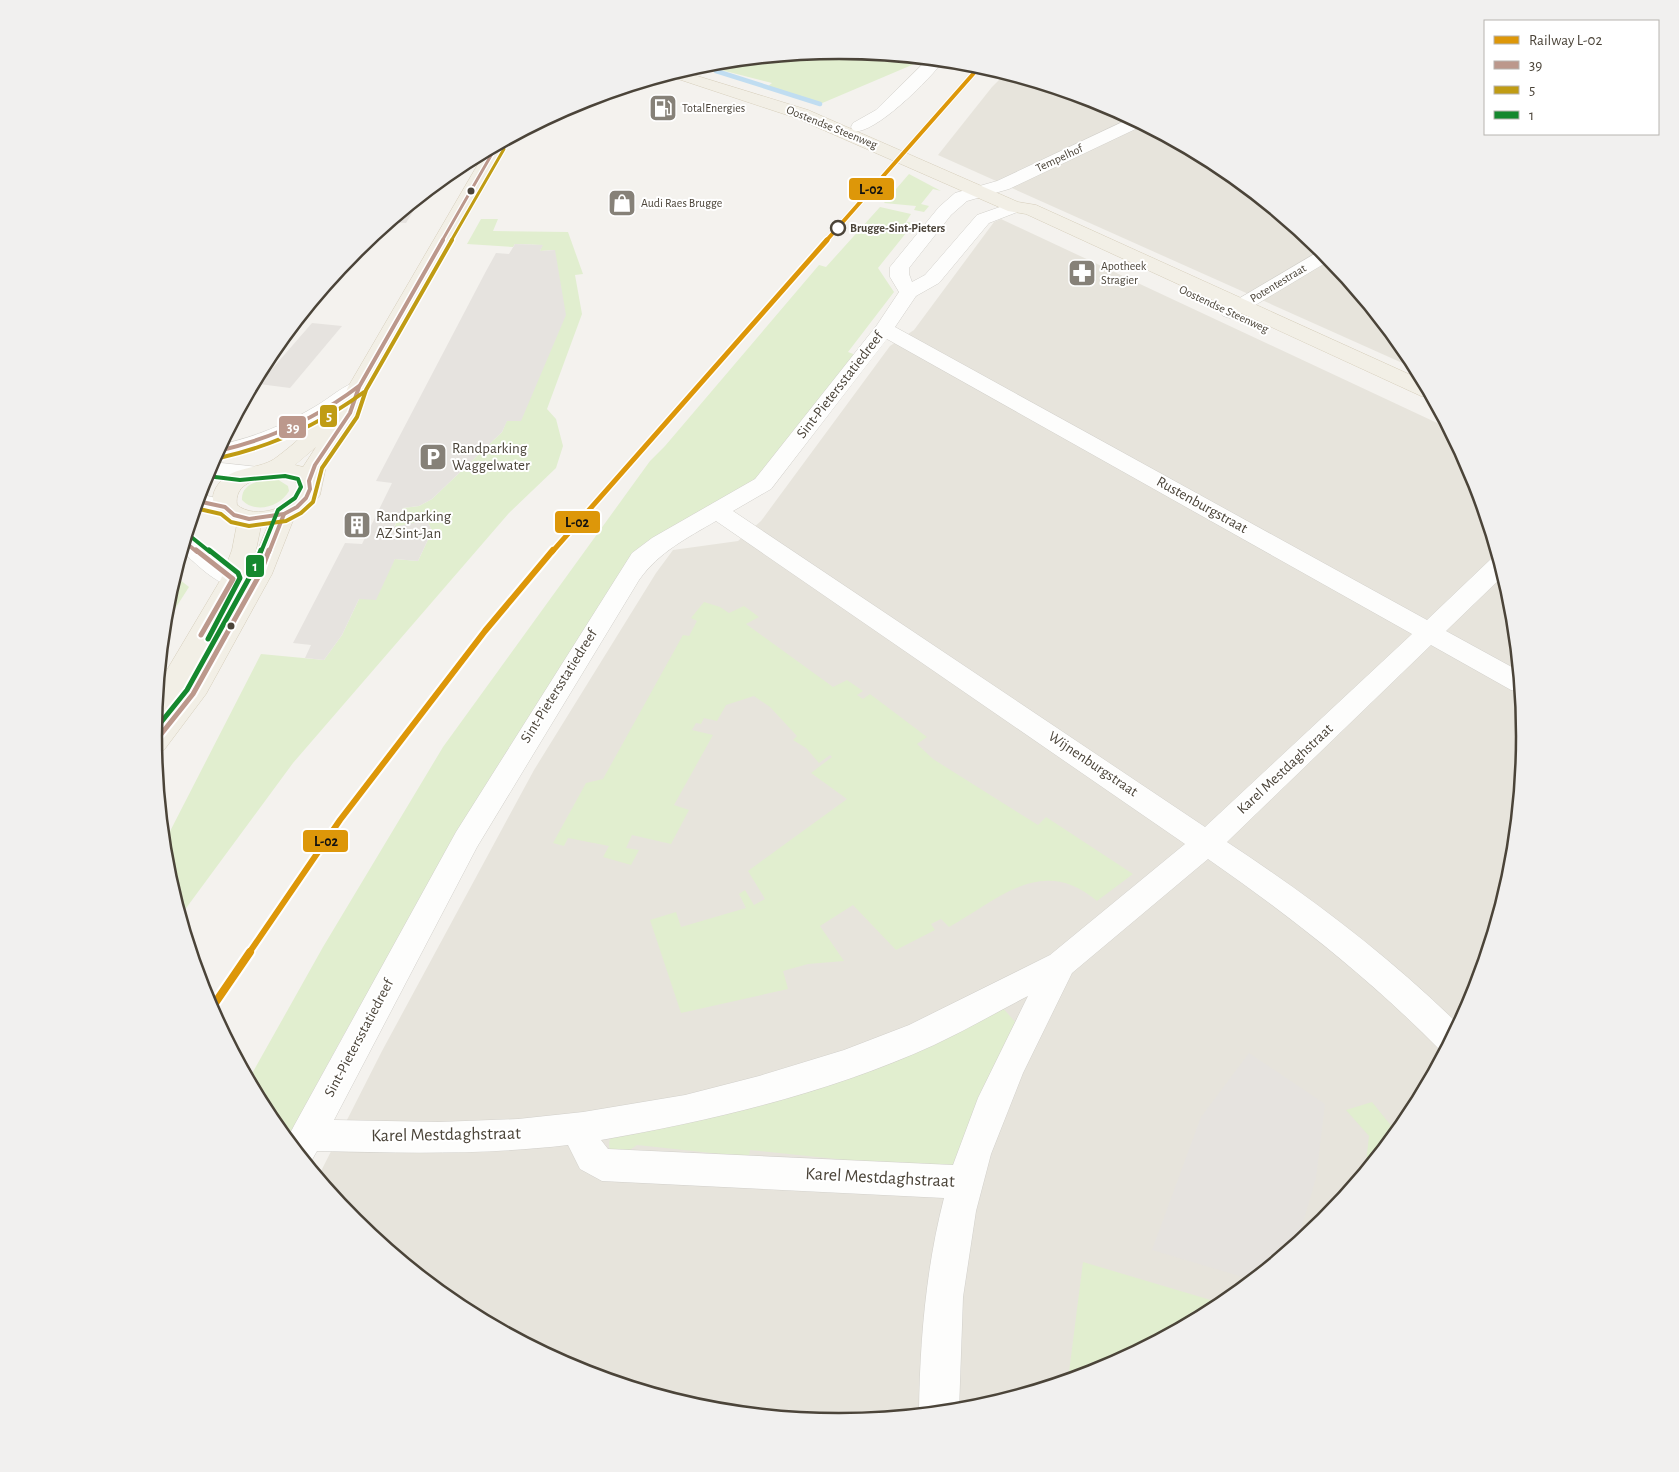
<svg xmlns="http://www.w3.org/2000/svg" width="1679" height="1472" viewBox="0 0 1679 1472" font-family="'Alegreya Sans',sans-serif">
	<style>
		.residential { fill: #e7e4dc }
		.green { fill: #e1eecf }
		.parking { fill: #e6e3df }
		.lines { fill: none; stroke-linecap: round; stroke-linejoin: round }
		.stream { stroke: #c0ddf1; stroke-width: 4.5 }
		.minor-casing { stroke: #d2d0cb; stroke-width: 1 }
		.major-casing { stroke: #d6cebb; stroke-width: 1 }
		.minor { fill: #fdfdfc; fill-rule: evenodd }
		.major { fill: #f2efe6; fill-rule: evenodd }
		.bus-1-far2-casing { stroke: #fff; stroke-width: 5.5 }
		.bus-1-far1-casing { stroke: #fff; stroke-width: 7 }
		.bus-1-casing { stroke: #fff; stroke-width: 9 }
		.bus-2-far1-casing { stroke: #fff; stroke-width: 5.5 }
		.bus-2-casing { stroke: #fff; stroke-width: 7 }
		.bus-3-far1-casing { stroke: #fff; stroke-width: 7 }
		.bus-3-casing { stroke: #fff; stroke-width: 9 }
		.bus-1-far2 { stroke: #bc988c; stroke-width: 3 }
		.bus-1-far1 { stroke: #bc988c; stroke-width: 4 }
		.bus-1 { stroke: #bc988c; stroke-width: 5 }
		.bus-2-far1 { stroke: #c09c14; stroke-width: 3 }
		.bus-2 { stroke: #c09c14; stroke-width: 4 }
		.bus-3-far1 { stroke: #15882e; stroke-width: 4 }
		.bus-3 { stroke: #15882e; stroke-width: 5 }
		.rail-1-far3-casing { stroke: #fff; stroke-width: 6 }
		.rail-1-far2-casing { stroke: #fff; stroke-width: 8 }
		.rail-1-far1-casing { stroke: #fff; stroke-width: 10 }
		.rail-1-casing { stroke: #fff; stroke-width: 12 }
		.rail-1-far3 { stroke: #dd9709; stroke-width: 4 }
		.rail-1-far2 { stroke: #dd9709; stroke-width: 5 }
		.rail-1-far1 { stroke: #dd9709; stroke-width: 6 }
		.rail-1 { stroke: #dd9709; stroke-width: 8 }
		.bus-dot { fill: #4b4439; stroke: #fff; stroke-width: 2 }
		.stop-dot { fill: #fff; stroke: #4b4439; stroke-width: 2.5 }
		.labels { text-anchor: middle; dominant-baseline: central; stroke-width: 4; stroke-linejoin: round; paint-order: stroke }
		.far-poi-label { font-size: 12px; fill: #4b4439; stroke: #fff; text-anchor: start }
		.far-street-label { font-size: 12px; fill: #4b4439; stroke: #fff }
		.far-stop-label { font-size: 12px; font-weight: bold; fill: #4b4439; stroke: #fff; text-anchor: start }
		.street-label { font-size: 15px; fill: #4b4439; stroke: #fff }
		.poi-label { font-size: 15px; fill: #4b4439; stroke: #fff; text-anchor: start }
		.near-street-label { font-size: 18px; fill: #4b4439; stroke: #fff }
		.rim { fill: none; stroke: #4b4439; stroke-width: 2.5 }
		.line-badge { stroke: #fff; stroke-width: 2 }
		.badge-label { font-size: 14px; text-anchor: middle; font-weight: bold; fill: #fff }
		.pale-badge-label { font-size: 14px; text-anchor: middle; font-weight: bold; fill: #111 }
	</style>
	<rect width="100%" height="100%" fill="#f4f2ee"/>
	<!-- residential -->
	<g class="residential">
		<polygon points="1006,73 1102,102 1221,166 1325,251 1410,355 1418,370 938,155 992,87"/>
		<polygon points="1001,219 1450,429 1473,474 1512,602 1525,736 1512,870 1473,999 1410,1117 1324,1221 1220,1307 1102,1370 973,1409 839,1422 705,1409 577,1370 458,1306 354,1221 318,1177 382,1051 534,770 656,573 673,550 738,541 761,521 890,346 914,330 994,222"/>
	</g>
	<!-- green -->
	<g class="green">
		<polygon points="839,50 926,59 820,104 767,87 772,83 721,70 742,60"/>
		<polygon points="909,174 941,191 933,189 921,204 929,206 924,212 914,210 916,206 884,203"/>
		<polygon points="880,207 911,214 906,222 914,223 878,268 894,292 848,352 856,355 756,481 659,534 639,551 621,571 487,783 342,1038 287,1139 269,1117 249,1079 323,947 443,747 650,461 665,446 819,265 826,267"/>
		<polygon points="481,219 498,219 493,231 568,232 583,274 575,275 582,314 547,409 556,419 563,446 556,468 509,513 293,763 181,915 167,870 164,843 261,654 324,660 342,635 359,599 395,559 418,561 432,531 427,520 394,528 403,508 419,506 432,499 502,432 507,420 555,250 540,251 542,245 515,244 513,247 467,244"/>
		<path d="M269,479H277L288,486L289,491C280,507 255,514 242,500C241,485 256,481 269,479Z"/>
		<polygon points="175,576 189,587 164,626 167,602"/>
		<path d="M704,602L720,607L729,613L744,606L759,617L746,624L833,687L847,680L863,691L857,695L863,699L870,694L927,737L917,744L933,759L1038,825L1046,817L1133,874L1097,901C1042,854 998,900 949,927L941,919L931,924L935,930L896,950L853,905L820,926L844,961L808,964L783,971L788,989L681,1013L650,920L676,912L681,927L746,908L739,894L745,890L754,905L765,899L748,871L847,799L811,773L832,757L830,755L819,763L806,748L793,740L797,736L770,707L754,696L726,705L717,721L704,718L701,724L696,723L692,730L713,735L674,805L689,810L671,844L632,835L626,848L639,850L631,865L603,857L609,846L568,838L564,846L553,843L586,783L603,779L683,635L689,636L697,621L691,618Z"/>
		<path d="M1001,1006L1017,1024C991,1075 967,1124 951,1179L837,1159L750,1150L749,1157L637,1145L619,1157C609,1151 607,1147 611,1136Z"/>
		<polygon points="1372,1102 1397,1133 1365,1171 1369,1136 1346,1110"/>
		<polygon points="1083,1262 1224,1304 1102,1370 1068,1380"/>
	</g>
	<!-- parking -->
	<g class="parking">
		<polygon points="423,195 406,223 389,222"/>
		<polygon points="515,244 543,245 540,251 555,250 566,315 521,421 507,421 502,432 432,499 419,506 403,508 394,527 427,520 432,531 418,561 395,559 376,600 359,599 342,635 324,660 305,658 311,645 293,643 345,543 362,544 392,483 376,481 485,273 496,253 509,254"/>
		<polygon points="312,323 342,326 290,388 259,384"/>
		<polygon points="1249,1053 1325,1104 1316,1178 1297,1243 1253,1280 1152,1250 1201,1117"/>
	</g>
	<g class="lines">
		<!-- stream -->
		<polyline class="stream" points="716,71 820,104"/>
		<defs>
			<g id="minor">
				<path d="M928,59L944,60C931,78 874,136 853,131L851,127L853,123L876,110Z"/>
				<path d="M1131,118L1144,125L1009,189L967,201L951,215L909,268V274L912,282L925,275L977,215L1014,202L1020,203L1023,207L1020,211L989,223L939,283L916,296L895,327L1427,620L1492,558L1499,557L1504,575L1446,631L1519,671L1521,692L1511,690L1431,645L1227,842C1309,896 1389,956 1459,1025L1445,1051L1439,1049C1369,978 1290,916 1208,859L1072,973L1023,1073L991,1154L976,1211L963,1297L959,1410L920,1414L919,1412C920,1340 926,1268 944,1198L602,1181L580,1169L568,1145C484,1155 401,1153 317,1151L309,1165L287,1139L295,1124L456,832L632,553L652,538L755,479L877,325L899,292L890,277V267L939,207L955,193L997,181ZM887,339L1412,634L1205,827L733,511L771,489ZM716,521L1185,844L1050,955L909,1025L844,1050L759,1076L685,1095L583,1112L518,1119L439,1122L334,1120L477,847L639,580C659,552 687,538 716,521ZM1028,996L978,1098L953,1165L608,1149L601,1140C714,1120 829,1093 934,1045C966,1030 997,1012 1028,996Z"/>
				<polygon points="1323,249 1332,259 1237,316 1230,318 1223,316 1220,312 1223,308"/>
				<path d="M359,381L367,382L370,387L367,392L317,424L283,440L238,454L215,457L222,444C256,437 286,424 316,406C330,398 343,385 359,381Z"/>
				<polygon points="212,462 259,467 262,472 259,477 251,479 205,475"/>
				<polygon points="199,494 233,502 237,507 233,512 225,514 195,508"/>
				<path d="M187,535L194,537L242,573L245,579L242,585C220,591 198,564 182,552Z"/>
			</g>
			<g id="major">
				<polygon points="681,71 808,110 1018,202 1036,205 1424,381 1432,397 1421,396 1026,214 1008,211 796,118 666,75"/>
				<path d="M503,142L506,145L370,387L358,419L326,466L320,495L309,509L294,518L272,574L206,694L164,750L155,753L154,736L158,685L221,579L232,550L237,524C216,518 204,499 221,481C236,465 261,470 277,457C286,450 295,443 303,435C310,429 316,416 324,412C329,410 334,411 338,413L348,387L485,152ZM316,447L303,467L295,465ZM268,476L290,478L299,485C294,509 255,520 237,505C234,486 252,480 268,476ZM268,525L249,571L256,550L261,526Z"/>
			</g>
		</defs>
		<!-- minor casing -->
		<use href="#minor" class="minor-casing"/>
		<!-- major casing -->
		<use href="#major" class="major-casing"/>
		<!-- minor -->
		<use href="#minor" class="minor"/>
		<!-- major -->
		<use href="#major" class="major"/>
		<defs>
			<polyline id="bus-1-far2" points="442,241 497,145"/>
			<g id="bus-1-far1">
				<path d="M218,451C270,439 316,419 359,386"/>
				<polyline points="197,501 225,507 234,515 249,519 284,514 297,507 306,498 310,489 309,481 315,465 350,413 359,387 443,240"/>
				<polyline points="185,542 197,552"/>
				<polyline points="269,552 284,514"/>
			</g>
			<g id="bus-1">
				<polyline points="196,550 233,579 201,635"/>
				<polyline points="154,743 193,694 260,574 269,550"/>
			</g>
			<polyline id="bus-2-far1" points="451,241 504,149"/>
			<g id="bus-2">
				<path d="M219,458C273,446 319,425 364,392"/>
				<polyline points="195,508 221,514 231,522 249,526 286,521 301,513 313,502 322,468 357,417 366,390 452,240"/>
			</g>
			<g id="bus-3-far1">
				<polyline points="207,476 240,480 285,476 298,479 301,487 295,498 278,510 261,552"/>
				<polyline points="190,536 210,552"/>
			</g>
			<g id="bus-3">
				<polyline points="208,639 240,578 238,573 209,550"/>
				<polyline points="154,731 187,690 253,571 261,550"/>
			</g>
		</defs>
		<!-- bus-1-far2 casing -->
		<use href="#bus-1-far2" class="bus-1-far2-casing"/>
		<!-- bus-1-far1 casing -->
		<use href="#bus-1-far1" class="bus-1-far1-casing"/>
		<!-- bus-1 casing -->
		<use href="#bus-1" class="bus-1-casing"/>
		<!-- bus-2-far1 casing -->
		<use href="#bus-2-far1" class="bus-2-far1-casing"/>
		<!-- bus-2 casing -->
		<use href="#bus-2" class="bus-2-casing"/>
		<!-- bus-3-far1 casing -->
		<use href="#bus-3-far1" class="bus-3-far1-casing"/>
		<!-- bus-3 casing -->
		<use href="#bus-3" class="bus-3-casing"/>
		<!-- bus-1-far2 -->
		<use href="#bus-1-far2" class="bus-1-far2"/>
		<!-- bus-1-far1 -->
		<use href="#bus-1-far1" class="bus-1-far1"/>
		<!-- bus-1 -->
		<use href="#bus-1" class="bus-1"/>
		<!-- bus-2-far1 -->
		<use href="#bus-2-far1" class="bus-2-far1"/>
		<!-- bus-2 -->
		<use href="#bus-2" class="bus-2"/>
		<!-- bus-3-far1 -->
		<use href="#bus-3-far1" class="bus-3-far1"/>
		<!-- bus-3 -->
		<use href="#bus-3" class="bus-3"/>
		<defs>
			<polyline id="rail-1-far3" points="826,241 981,65"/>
			<polyline id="rail-1-far2" points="552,552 827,240"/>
			<polyline id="rail-1-far1" points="249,953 340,820 485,631 553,550"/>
			<polyline id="rail-1" points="211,1009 250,952"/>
		</defs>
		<!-- rail-1-far3 casing -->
		<use href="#rail-1-far3" class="rail-1-far3-casing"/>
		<!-- rail-1-far2 casing -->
		<use href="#rail-1-far2" class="rail-1-far2-casing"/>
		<!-- rail-1-far1 casing -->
		<use href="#rail-1-far1" class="rail-1-far1-casing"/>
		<!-- rail-1 casing -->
		<use href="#rail-1" class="rail-1-casing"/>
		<!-- rail-1-far3 -->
		<use href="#rail-1-far3" class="rail-1-far3"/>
		<!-- rail-1-far2 -->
		<use href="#rail-1-far2" class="rail-1-far2"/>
		<!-- rail-1-far1 -->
		<use href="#rail-1-far1" class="rail-1-far1"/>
		<!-- rail-1 -->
		<use href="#rail-1" class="rail-1"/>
	</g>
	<!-- icons -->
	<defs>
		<symbol id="fuel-square" viewBox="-11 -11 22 22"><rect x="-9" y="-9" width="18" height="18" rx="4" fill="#868178" stroke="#fff"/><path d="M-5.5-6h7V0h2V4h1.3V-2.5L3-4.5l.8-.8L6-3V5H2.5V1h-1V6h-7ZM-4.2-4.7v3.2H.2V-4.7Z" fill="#fff"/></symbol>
		<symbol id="shop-square" viewBox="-11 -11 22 22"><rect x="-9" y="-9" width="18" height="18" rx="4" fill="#868178" stroke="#fff"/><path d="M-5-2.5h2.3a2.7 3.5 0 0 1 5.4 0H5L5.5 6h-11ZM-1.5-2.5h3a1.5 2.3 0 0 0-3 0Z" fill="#fff"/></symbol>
		<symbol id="pharmacy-square" viewBox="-11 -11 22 22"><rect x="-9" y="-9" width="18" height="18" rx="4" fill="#868178" stroke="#fff"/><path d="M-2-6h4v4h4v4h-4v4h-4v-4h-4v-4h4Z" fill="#fff"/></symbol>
		<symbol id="parking-square" viewBox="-11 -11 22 22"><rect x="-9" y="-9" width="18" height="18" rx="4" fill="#868178" stroke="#fff"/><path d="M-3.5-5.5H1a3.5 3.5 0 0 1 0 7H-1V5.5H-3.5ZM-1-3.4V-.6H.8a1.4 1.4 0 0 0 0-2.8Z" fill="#fff"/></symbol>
		<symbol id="building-square" viewBox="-11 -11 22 22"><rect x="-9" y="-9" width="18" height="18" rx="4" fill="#868178" stroke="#fff"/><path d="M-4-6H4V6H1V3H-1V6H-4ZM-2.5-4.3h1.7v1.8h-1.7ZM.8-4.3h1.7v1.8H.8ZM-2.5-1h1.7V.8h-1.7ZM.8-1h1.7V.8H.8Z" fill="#fff"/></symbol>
	</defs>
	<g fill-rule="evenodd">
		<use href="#fuel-square" x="647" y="92" width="32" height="32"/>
		<use href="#shop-square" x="606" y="187" width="32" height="32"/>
		<use href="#pharmacy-square" x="1066" y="257" width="32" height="32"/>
		<use href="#parking-square" x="417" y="441" width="32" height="32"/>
		<use href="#building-square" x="341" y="509" width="32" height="32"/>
	</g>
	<!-- markers -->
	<g class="bus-dot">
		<circle cx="471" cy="191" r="4.5"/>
		<circle cx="231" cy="626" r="4.5"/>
	</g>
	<circle class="stop-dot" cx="838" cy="228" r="7"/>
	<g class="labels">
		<!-- far-poi labels -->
		<g class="far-poi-label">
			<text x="682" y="108">TotalEnergies</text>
			<text x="641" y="203">Audi Raes Brugge</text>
			<text x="1101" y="266">Apotheek<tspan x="1101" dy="14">Stragier</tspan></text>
		</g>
		<!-- far-street labels -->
		<g class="far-street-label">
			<text transform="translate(832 127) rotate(22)">Oostendse Steenweg</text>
			<text transform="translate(1059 158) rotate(-25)">Tempelhof</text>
			<text transform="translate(1278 283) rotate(-31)">Potentestraat</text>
			<text transform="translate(1224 309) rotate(25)">Oostendse Steenweg</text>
		</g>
		<!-- far-stop labels -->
		<g class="far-stop-label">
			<text x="850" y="228">Brugge-Sint-Pieters</text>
		</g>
		<!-- street labels -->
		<g class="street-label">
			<text transform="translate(840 385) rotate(-52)">Sint-Pietersstatiedreef</text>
			<text transform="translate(1202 505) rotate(29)">Rustenburgstraat</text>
			<text transform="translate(559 686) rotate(-58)">Sint-Pietersstatiedreef</text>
			<text transform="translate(1093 764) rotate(34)">Wijnenburgstraat</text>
			<text transform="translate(1285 769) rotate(-43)">Karel Mestdaghstraat</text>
			<text transform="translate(359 1038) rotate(-62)">Sint-Pietersstatiedreef</text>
		</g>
		<!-- poi labels -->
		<g class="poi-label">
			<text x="452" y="448">Randparking<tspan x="452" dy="17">Waggelwater</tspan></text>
			<text x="376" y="516">Randparking<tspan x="376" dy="17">AZ Sint-Jan</tspan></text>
		</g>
		<!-- near-street labels -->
		<g class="near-street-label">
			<text transform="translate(446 1135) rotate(-1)">Karel Mestdaghstraat</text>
			<text transform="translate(880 1178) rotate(3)">Karel Mestdaghstraat</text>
		</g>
	</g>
	<!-- crop -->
	<path d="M0 0H1679V1472H0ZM162 736a677 677 0 1 1 1354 0a677 677 0 1 1-1354 0Z" fill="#f1f0ef" fill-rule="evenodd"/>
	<path class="rim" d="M162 736a677 677 0 1 1 1354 0a677 677 0 1 1-1354 0Z"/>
	<g class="line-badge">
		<rect x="848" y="177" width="47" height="24" rx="5" fill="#dd9709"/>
		<rect x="319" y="404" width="19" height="24" rx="5" fill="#c09c14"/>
		<rect x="278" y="415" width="29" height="24" rx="5" fill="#bc988c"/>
		<rect x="554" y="510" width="47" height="24" rx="5" fill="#dd9709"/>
		<rect x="245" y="554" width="20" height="24" rx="5" fill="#15882e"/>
		<rect x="302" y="829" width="47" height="24" rx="5" fill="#dd9709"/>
	</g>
	<g class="badge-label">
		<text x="329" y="421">5</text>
		<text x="293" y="432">39</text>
		<text x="255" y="571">1</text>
	</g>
	<g class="pale-badge-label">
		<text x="871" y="194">L-02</text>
		<text x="577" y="527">L-02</text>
		<text x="326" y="846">L-02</text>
	</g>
	<!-- legend -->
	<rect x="1484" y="20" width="175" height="115" fill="#ffffff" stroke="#b7b4b0"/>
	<rect x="1494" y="36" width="25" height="8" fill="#dd9709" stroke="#b7b4b0"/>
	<text x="1529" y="45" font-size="15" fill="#4b4439">Railway L-02</text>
	<rect x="1494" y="61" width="25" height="8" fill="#bc988c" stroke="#b7b4b0"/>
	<text x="1529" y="70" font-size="15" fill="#4b4439">39</text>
	<rect x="1494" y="86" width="25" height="8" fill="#c09c14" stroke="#b7b4b0"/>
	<text x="1529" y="95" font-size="15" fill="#4b4439">5</text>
	<rect x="1494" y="111" width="25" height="8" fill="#15882e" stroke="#b7b4b0"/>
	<text x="1529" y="120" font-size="15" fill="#4b4439">1</text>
</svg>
